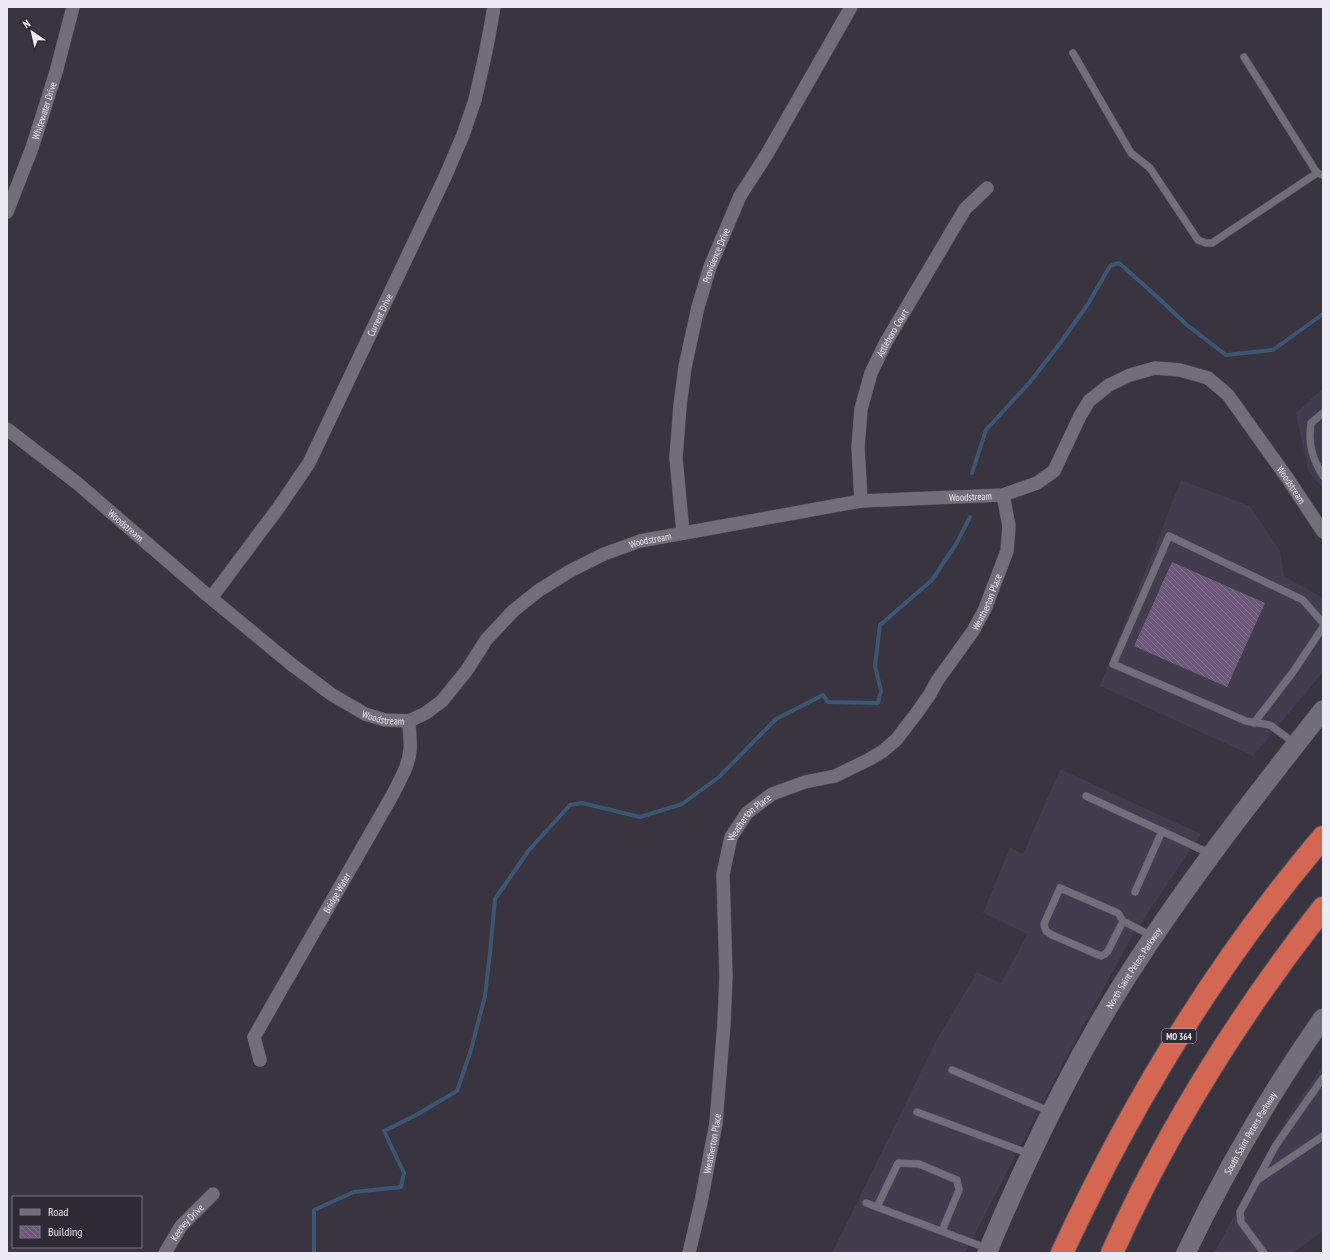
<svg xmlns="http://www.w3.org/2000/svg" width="1330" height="1260" viewBox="0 0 1330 1260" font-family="'PT Sans Narrow',sans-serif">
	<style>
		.built { fill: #413c4e }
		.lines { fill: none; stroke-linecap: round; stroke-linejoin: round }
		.stream { stroke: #3d5673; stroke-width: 4 }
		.building { fill: url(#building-back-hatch) }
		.lane-casing { stroke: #54525c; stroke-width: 8 }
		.street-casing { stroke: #54525c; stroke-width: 14 }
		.secondary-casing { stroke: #54525c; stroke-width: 20 }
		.highway-casing { stroke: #54525c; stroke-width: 24 }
		.lane { stroke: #716d7b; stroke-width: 7 }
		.street { stroke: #716d7b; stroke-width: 13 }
		.secondary { stroke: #716d7b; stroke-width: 19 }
		.highway { stroke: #d46752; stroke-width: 22 }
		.labels { text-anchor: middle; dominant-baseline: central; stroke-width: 3; stroke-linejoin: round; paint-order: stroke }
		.shield { fill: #2d2a36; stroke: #b3b0ba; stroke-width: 1 }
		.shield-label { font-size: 9px; font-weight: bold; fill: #eceaf2 }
		.street-label { font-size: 10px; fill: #eceaf2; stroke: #2d2a36 }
	</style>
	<defs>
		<pattern id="building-back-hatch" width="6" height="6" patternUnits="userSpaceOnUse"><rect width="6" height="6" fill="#6c5878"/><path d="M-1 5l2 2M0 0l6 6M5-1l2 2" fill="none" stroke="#81708c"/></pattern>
	</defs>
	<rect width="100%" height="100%" fill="#383440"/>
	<!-- built -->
	<g class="built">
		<polygon points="1323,388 1323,488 1308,471 1296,413"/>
		<polygon points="1181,480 1250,506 1280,551 1284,576 1323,598 1323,672 1253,756 1100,686"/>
		<polygon points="1060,769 1201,834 1131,938 1070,1050 965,1253 832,1253 937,1039 977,972 1001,983 1027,934 983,913 1010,847 1023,854"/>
		<polygon points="1323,1065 1323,1231 1293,1253 1214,1253 1287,1118"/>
	</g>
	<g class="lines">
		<!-- stream -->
		<g class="stream">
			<polyline points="972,473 986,430 1030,382 1061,342 1088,304 1110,266 1119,263 1154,294 1187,325 1226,355 1273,350 1323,314"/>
			<polyline points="314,1253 314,1210 354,1192 401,1187 404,1173 384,1131 416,1115 457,1091 471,1050 485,996 490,953 495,899 529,850 570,805 582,803 640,817 682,804 719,777 776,719 823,695 828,702 878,703 881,691 875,666 880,625 932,580 956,544 970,517"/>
		</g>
	</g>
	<!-- building -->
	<polygon class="building" points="1172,562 1265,603 1227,687 1134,646"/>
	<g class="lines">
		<defs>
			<g id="lane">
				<polyline points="1073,53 1131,153 1150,168 1198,240 1206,243 1212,243 1317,173 1323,175"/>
				<polyline points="1244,57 1317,173"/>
				<path d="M1323,413L1311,423C1308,444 1312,458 1323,476"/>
				<polyline points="1254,723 1293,672 1323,627"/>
				<polyline points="1296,744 1270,725 1246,721 1113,664 1169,536 1303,600 1323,623"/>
				<polyline points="1086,796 1211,854"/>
				<polyline points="1135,892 1162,831"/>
				<polyline points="1123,921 1108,951 1105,954 1101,956 1052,935 1046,931 1044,924 1060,888 1118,913 1123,921 1152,936"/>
				<polyline points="952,1070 1051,1112"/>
				<polyline points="917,1112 1030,1154"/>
				<polyline points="1259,1179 1323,1136"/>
				<polyline points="866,1203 989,1249"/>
				<polyline points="877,1207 898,1163 919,1164 957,1180 959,1190 942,1231"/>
				<polyline points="1264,1253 1241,1222 1240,1212 1276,1145 1323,1078"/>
			</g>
			<g id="street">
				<path id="s1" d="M7,212L32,148L56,72L73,7"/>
				<path id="s2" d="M7,429L77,483L206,594L291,664L331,694L365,714L385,720L409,721L426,713L442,701L467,670L486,640L513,611L538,591L570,571L604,554L640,541L861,501L1003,495L1037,483L1054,471L1080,416L1089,401L1109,385L1130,375L1155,368L1180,370L1208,378L1228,395L1288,479L1323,532"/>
				<path id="s3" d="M861,501L858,447L861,409L871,373L886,342L965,209L987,188"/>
				<path id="s4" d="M683,533L676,458L680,406L685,367L698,307L710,267L740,196L767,154L851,7"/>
				<path id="s5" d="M211,598L279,507L309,463L445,177L463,135L475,100L486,51L494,7"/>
				<path id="s6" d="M260,1060L254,1037L393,794C400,780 409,765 410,750C411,741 409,731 409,721"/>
				<path id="s7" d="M165,1253L181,1226L213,1194"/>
				<path id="s8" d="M689,1253L701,1202L716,1123L724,1023L726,976L723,874L731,837L747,813L772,794L805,782L835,776L868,760L883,751L896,740L916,714L930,694L937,681L973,631L985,609L1007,551L1009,526L1003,495"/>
			</g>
			<g id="secondary">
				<path id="s9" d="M987,1253C1025,1162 1068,1072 1120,988C1181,890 1252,800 1323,710"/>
				<path id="s10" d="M1186,1253C1225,1171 1271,1092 1323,1018"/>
			</g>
			<g id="highway">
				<path d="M1062,1253C1131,1104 1217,962 1323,837"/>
				<path d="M1112,1253C1167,1130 1240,1014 1323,908"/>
			</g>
		</defs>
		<!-- lane casing -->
		<use href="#lane" class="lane-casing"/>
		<!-- street casing -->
		<use href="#street" class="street-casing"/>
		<!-- secondary casing -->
		<use href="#secondary" class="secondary-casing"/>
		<!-- highway casing -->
		<use href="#highway" class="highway-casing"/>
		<!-- lane -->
		<use href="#lane" class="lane"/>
		<!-- street -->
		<use href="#street" class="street"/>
		<!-- secondary -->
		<use href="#secondary" class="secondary"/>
		<!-- highway -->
		<use href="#highway" class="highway"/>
	</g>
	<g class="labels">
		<!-- shield labels -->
		<rect class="shield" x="1162" y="1029" width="34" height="14" rx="3"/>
		<g class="shield-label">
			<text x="1179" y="1036">MO 364</text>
		</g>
		<!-- street labels -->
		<g class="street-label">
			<text stroke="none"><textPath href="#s1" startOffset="108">Whitewater Drive</textPath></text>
			<text stroke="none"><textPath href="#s4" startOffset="283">Providence Drive</textPath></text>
			<text stroke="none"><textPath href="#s5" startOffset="331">Current Drive</textPath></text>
			<text stroke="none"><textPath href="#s3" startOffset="175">Attleboro Court</textPath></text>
			<text stroke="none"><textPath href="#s2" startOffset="1570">Woodstream</textPath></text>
			<text stroke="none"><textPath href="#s2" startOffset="1137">Woodstream</textPath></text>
			<text stroke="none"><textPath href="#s2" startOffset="153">Woodstream</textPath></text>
			<text stroke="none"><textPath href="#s2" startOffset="813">Woodstream</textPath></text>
			<text stroke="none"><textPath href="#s8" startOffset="783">Weatherton Place</textPath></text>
			<text stroke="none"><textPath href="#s2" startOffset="477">Woodstream</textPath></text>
			<text stroke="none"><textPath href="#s8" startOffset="447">Weatherton Place</textPath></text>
			<text stroke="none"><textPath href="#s6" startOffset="190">Bridge Water</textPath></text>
			<text stroke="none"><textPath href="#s9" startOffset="321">North Saint Peters Parkway</textPath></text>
			<text stroke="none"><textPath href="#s10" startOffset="136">South Saint Peters Parkway</textPath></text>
			<text stroke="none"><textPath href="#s8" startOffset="112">Weatherton Place</textPath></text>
			<text stroke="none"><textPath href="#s7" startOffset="38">Keeney Drive</textPath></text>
		</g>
	</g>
	<!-- border -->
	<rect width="1330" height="1260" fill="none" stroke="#eceaf2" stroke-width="16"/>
	<!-- legend -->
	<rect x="12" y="1196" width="130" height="52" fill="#2d2a36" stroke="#797781"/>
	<rect x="20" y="1209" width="20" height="6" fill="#716d7b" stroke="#797781"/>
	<text x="48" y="1216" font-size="12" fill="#eceaf2">Road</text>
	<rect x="20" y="1226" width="20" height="12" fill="url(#building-back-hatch)" stroke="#797781"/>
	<text x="48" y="1236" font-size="12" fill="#eceaf2">Building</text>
	<!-- north arrow -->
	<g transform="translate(32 32) rotate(326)" stroke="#2d2a36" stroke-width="3" paint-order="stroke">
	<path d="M0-3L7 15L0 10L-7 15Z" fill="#eceaf2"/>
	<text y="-6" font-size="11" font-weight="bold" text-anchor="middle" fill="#eceaf2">N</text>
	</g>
</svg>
